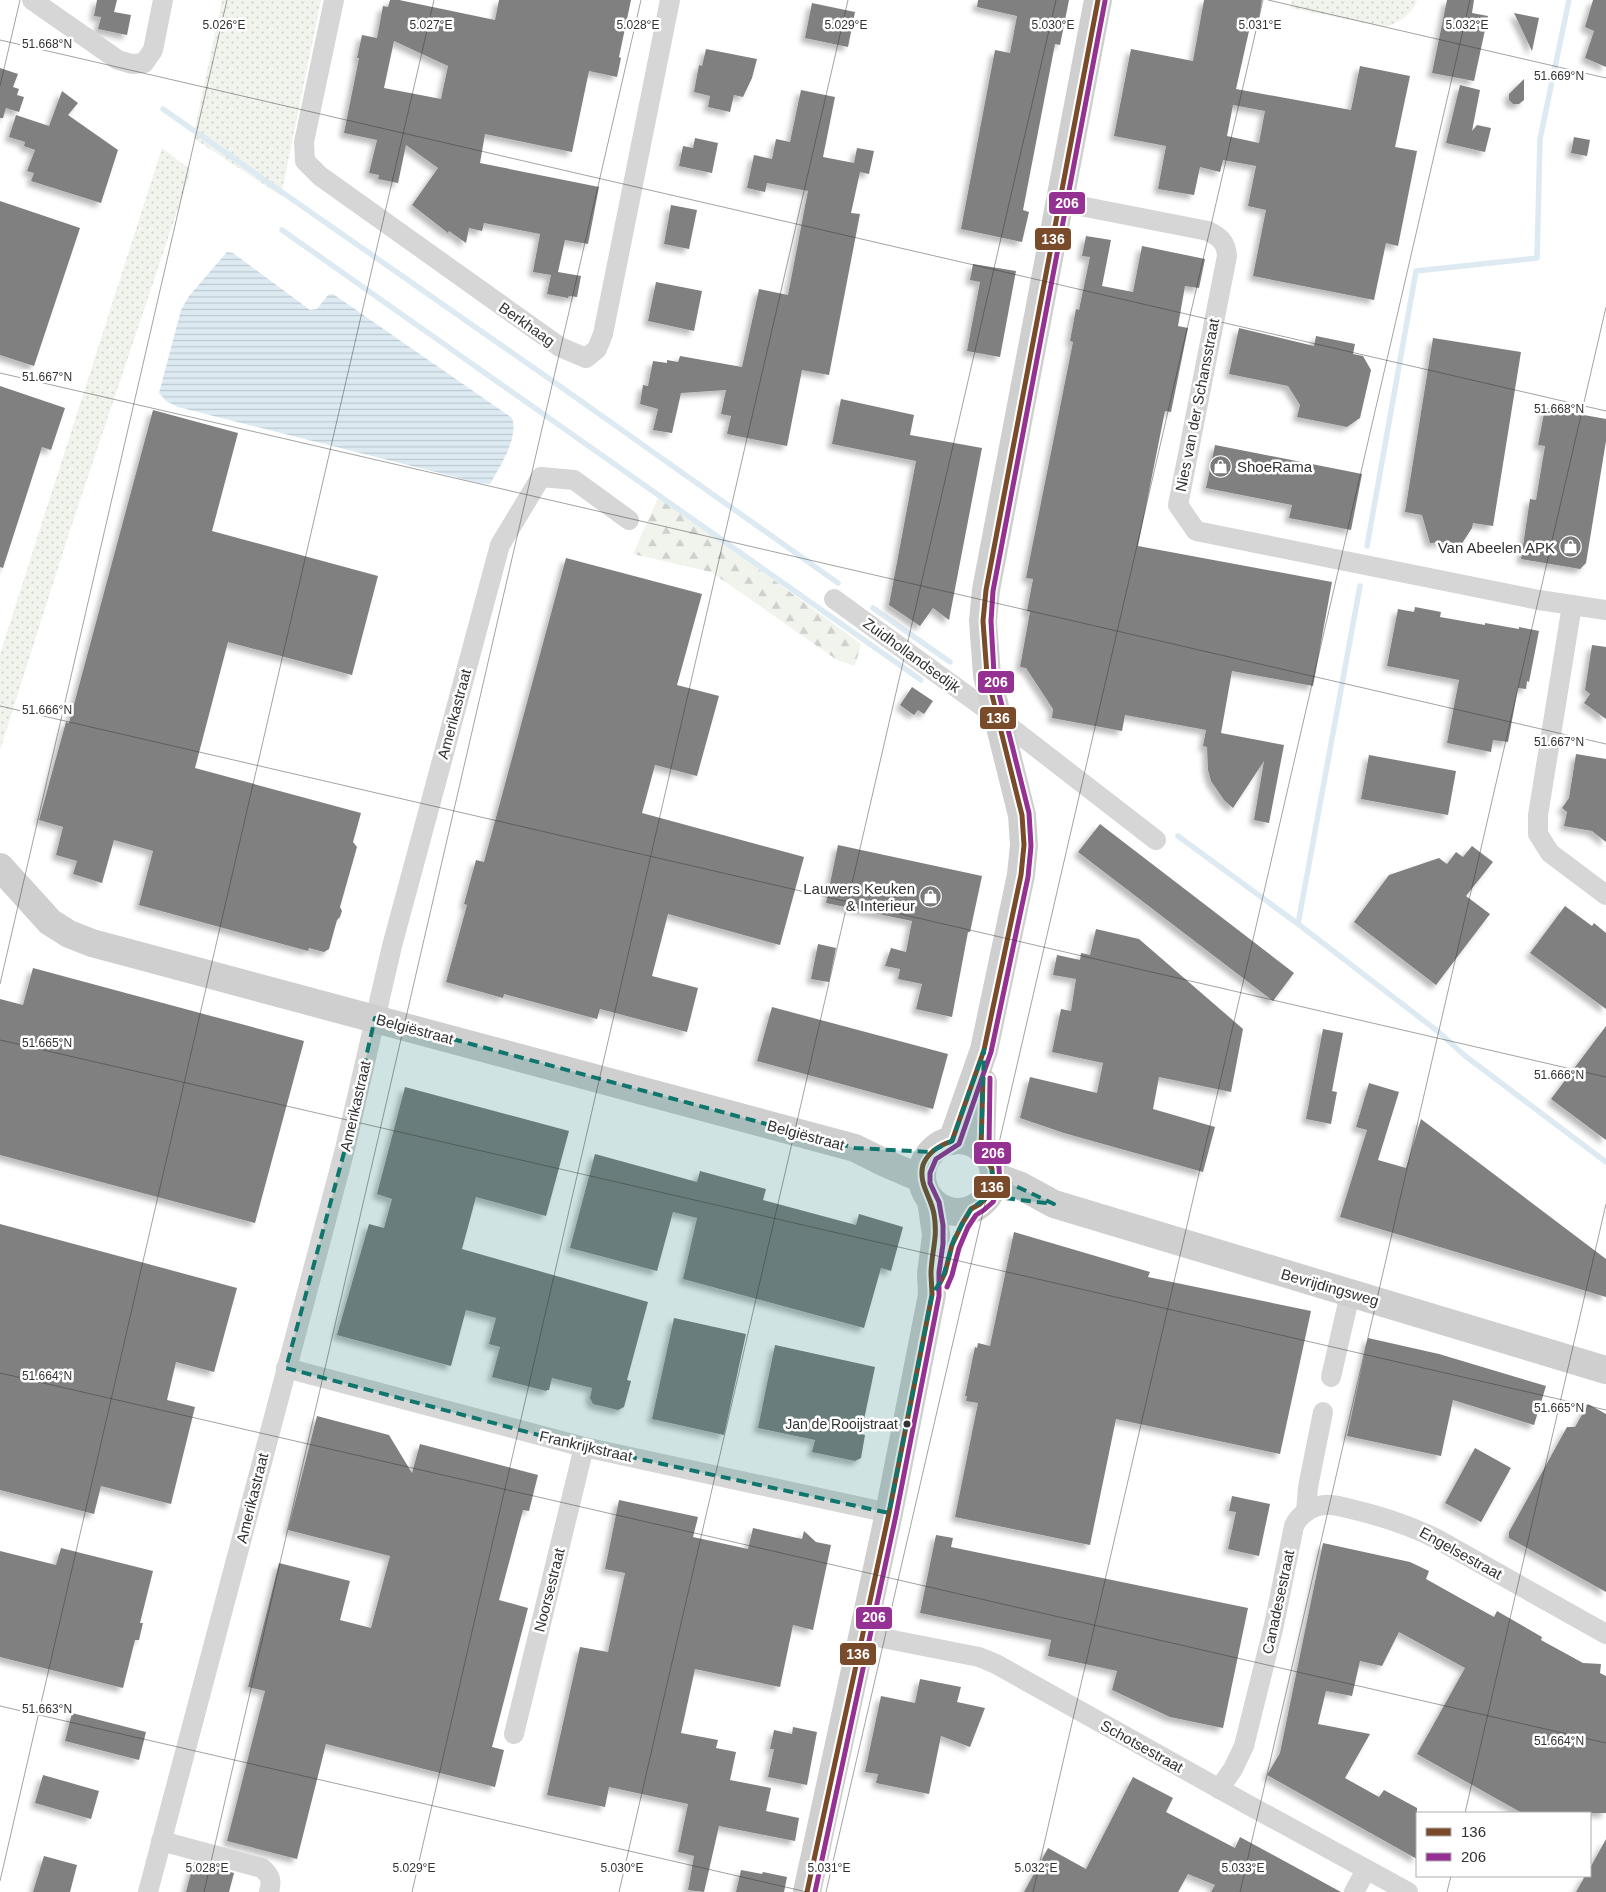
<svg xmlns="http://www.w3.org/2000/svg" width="1606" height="1892" viewBox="0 0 1606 1892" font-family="Helvetica,sans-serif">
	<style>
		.grass { fill: url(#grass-dots) }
		.forest { fill: url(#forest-firs) }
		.water { fill: url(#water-rules) }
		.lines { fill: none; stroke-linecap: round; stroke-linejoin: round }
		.stream { stroke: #ddeaf2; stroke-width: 5.5 }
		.building { fill: #808080; fill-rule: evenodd; filter: url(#shadow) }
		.street { stroke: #d6d6d6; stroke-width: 20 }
		.secondary { stroke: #cfcfcf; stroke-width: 28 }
		.bus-1-casing { stroke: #fff; stroke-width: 9 }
		.bus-2-casing { stroke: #fff; stroke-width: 9 }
		.bus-1 { stroke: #7a4b2a; stroke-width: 5 }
		.bus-2 { stroke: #953192; stroke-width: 5 }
		.marked { fill: #0f766e; fill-opacity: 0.2; stroke: #0f766e; stroke-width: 4; stroke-dasharray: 10 6; stroke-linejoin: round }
		.ticks { fill: none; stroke: #323232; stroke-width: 1; stroke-opacity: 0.45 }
		.bus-dot { fill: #323232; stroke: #fff; stroke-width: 2 }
		.labels { text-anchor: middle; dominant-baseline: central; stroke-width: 5; stroke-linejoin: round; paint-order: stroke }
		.bus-label { font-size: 14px; fill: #323232; stroke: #fff; text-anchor: end }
		.street-label { font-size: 15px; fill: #323232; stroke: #fff }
		.poi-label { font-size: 15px; fill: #323232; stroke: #fff; text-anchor: end }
		.ticks-label { font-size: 12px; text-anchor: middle; fill: #323232; stroke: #fff; stroke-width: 5; stroke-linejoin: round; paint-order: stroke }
		.line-badge { stroke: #fff; stroke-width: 2 }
		.badge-label { font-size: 14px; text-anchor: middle; font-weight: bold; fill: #fff }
	</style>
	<defs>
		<pattern id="grass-dots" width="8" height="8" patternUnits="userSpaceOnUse" patternTransform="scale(1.25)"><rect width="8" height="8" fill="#f1f4ed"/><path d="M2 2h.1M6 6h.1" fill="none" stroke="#cfd2cc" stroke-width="1.8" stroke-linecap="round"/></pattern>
		<pattern id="forest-firs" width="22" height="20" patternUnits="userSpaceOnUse" patternTransform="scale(1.25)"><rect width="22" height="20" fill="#f1f4ed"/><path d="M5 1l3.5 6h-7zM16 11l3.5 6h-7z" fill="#cfd2cc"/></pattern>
		<pattern id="water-rules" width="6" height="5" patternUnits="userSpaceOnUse" patternTransform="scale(1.25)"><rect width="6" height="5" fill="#ddeaf2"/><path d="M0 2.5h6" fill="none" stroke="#bec9d0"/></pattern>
		<filter id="shadow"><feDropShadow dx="-4.5" dy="4.5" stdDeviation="2.5" flood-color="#0004"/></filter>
	</defs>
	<rect width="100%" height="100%" fill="#fff"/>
	<!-- grass -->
	<g class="grass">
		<polygon points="222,0 321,0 281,196 193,138"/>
		<path d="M1292,0H1417C1414,13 1398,23 1386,27L1290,8Z"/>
		<polygon points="162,148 191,170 71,527 0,750 0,654"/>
	</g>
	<!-- forest -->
	<polygon class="forest" points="659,496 861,644 855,666 837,660 711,572 633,554"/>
	<!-- water -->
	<path class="water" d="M227,252L233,253L310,310L317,309L328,295L333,294L512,418C519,438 500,466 490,484L479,483L178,407L166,401L159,393L181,310L189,296Z"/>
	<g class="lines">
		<!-- stream -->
		<g class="stream">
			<polyline points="163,109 554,382 838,583"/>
			<polyline points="282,230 921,680"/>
			<polyline points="1367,546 1416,271 1537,258 1540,139 1569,0"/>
			<polyline points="873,608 950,662"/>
			<polyline points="1178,836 1298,924 1440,1033 1464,1055 1606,1162"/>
			<polyline points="1298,924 1360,586"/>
		</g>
	</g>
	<!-- building -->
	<g class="building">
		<polygon points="97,0 117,0 114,12 131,15 127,35 98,29 101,17 94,16"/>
		<path d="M390,0H399L495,20L499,0H631L619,57L621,58L617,77L589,71L572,152L485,134L480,163L599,187L588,244L565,240L558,272L581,276L577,297L569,296L568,298L547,294L551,275L533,272L540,234L484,223L482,231L469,228L466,243L449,231L448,233L412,205L438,168L406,145L398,183L378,179L379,175L369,173L377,140L344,133L359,58H357L362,35L377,38L383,6L388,7ZM394,41L448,66L441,99L384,88Z"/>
		<polygon points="978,0 1069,0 1060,45 1055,44 1023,210 1029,212 1022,242 961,229 995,50 1010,53 1017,16 977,7"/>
		<path d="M1204,0H1262L1258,23L1251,22L1236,89L1351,110L1360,66L1410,76L1395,147L1417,151L1398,246L1386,243L1374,300L1253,276L1266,210L1248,206L1256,166L1223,160L1220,172L1200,167L1194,195L1158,189L1166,146L1114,136L1131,49L1193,61ZM1233,105L1265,111L1259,143L1227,136Z"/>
		<polygon points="1447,0 1474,0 1472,13 1488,16 1474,81 1432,73"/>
		<polygon points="1593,0 1606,0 1606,67 1585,58 1594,31 1585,27"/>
		<polygon points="812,3 855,12 848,47 805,38"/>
		<polygon points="1514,13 1539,18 1532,51"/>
		<polygon points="706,49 757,59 752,78 743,97 734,95 730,112 708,107 710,96 694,92 699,65 702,66"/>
		<polygon points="0,68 18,74 13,87 19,89 17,95 24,97 19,112 6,108 3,118 0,118"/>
		<polygon points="1524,79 1524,100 1519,104 1513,104 1509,100 1509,94"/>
		<polygon points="1460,85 1480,90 1472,131 1477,125 1491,128 1485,152 1446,143"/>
		<polygon points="801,90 835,97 823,157 854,163 857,148 874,151 869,174 860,172 851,213 860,214 829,375 802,370 787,446 727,434 731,416 721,414 726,390 681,393 672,433 653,430 658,409 640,404 643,385 648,386 653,361 667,363 667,360 678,362 680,356 742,367 759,289 788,295 808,191 767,183 765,192 747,188 754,155 772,159 776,139 790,142"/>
		<polygon points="62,91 78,103 68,115 118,150 101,203 31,181 34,173 27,171 35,150 24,146 25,142 9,137 16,115 49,126"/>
		<polygon points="1574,137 1590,140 1587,156 1571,153"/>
		<polygon points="695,138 718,143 712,173 679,166 683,146 693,148"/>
		<polygon points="0,201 80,228 34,366 0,355"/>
		<polygon points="671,205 697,210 689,249 664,244"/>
		<polygon points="1086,236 1111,240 1102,286 1133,292 1142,246 1205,259 1199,288 1185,286 1178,326 1188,328 1171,412 1165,411 1138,546 1332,582 1313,686 1232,671 1221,733 1284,745 1269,823 1254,820 1264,761 1233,808 1224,800 1211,781 1208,770 1207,747 1203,746 1206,730 1125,715 1122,731 1052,718 1053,709 1026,668 1020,667 1030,612 1027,611 1033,579 1026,578 1073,342 1070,341 1076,309 1079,310 1090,257 1082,256"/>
		<polygon points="973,264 1016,271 1000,357 967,351 980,282 970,280"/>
		<polygon points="656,282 702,291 694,331 648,321"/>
		<polygon points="1239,328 1314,346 1316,336 1355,344 1353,354 1363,356 1371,370 1360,418 1347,427 1297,417 1300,405 1288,386 1229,374"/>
		<polygon points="1433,338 1521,352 1493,526 1473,523 1472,528 1459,548 1445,542 1430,543 1422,515 1405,512"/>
		<polygon points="0,386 65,408 51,450 42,447 3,568 0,567"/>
		<polygon points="841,399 914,415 910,435 982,448 949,620 933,608 920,626 889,605 916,461 832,444"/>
		<polygon points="1545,408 1606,419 1606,441 1586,563 1580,569 1521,559 1530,499 1536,500 1545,446 1538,445"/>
		<polygon points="153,410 238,433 212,531 378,576 352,675 228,642 195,768 361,813 353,842 357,847 340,907 342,911 340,917 337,920 329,949 324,952 309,948 308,951 139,905 153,851 114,840 102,883 73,874 77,861 56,855 63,827 39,820 66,722 69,723"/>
		<polygon points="1215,445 1362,474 1351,530 1289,518 1292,505 1206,488"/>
		<polygon points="566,558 702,594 677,685 719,696 697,776 655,765 642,813 804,857 780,945 668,914 652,976 698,988 687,1032 600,1009 597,1019 504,994 503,998 446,982 467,905 464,904 476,860 484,862"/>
		<polygon points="1415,607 1441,612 1440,617 1485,625 1485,623 1519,629 1519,627 1539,631 1529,682 1527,681 1526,689 1518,688 1508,742 1493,740 1491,752 1447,743 1459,680 1387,666 1398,609 1414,612"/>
		<polygon points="1592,645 1606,647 1606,719 1584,703 1590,694 1585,690"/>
		<polygon points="912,687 933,701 924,714 918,710 914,715 900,705"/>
		<polygon points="1576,754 1606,759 1606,842 1592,831 1564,826 1567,812 1562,808 1569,798"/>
		<polygon points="1369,755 1456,771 1448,815 1361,799"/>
		<polygon points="1100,824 1294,973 1273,1001 1078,852"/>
		<polygon points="838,845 982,876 970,932 968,932 952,1017 916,1009 922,984 898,979 900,969 885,966 891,948 906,952 912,921 826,903"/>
		<polygon points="1472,846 1493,862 1466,896 1490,914 1436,985 1354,922 1389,875 1439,858 1447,864 1456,852 1463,857"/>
		<polygon points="1565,906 1592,926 1594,923 1606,933 1606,1009 1530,953"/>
		<polygon points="1096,929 1139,939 1243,1029 1231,1092 1159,1077 1153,1109 1215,1127 1203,1172 1064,1133 1020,1118 1030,1077 1097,1093 1103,1063 1052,1052 1061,1009 1071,1011 1076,979 1053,975 1057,955 1080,960 1081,953 1090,955"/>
		<polygon points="818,944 836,948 829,982 811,979"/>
		<polygon points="33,968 304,1041 255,1223 0,1155 0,999 23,1005"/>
		<polygon points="772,1007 948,1054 933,1109 757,1061"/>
		<polygon points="1606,1026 1606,1140 1551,1099"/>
		<polygon points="1323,1029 1343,1033 1332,1091 1337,1092 1331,1124 1306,1119"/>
		<polygon points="1369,1083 1399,1092 1378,1160 1406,1168 1421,1119 1606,1259 1606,1297 1340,1217 1367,1130 1356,1127"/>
		<polygon points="405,1087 569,1131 546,1216 476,1197 462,1249 648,1302 627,1380 631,1381 624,1407 618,1410 593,1404 590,1398 592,1388 552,1378 549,1390 547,1390 546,1391 492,1377 500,1347 489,1344 496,1318 466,1310 451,1366 337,1335 369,1224 384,1228 392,1199 377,1194"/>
		<polygon points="595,1154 697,1182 700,1171 766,1189 763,1200 856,1225 859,1214 903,1227 891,1271 881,1268 864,1328 683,1279 697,1218 673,1212 657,1271 570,1248"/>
		<polygon points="0,1224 237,1288 214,1372 176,1362 167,1400 195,1407 171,1504 101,1486 94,1514 0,1490"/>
		<polygon points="1014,1232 1150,1272 1148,1277 1311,1311 1280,1454 1116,1419 1090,1545 955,1517 978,1403 966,1401 967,1396 965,1396 975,1347 977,1348 978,1343 990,1346"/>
		<polygon points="674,1318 746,1334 724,1435 652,1419"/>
		<polygon points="1368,1338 1439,1354 1546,1386 1534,1425 1453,1400 1441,1456 1347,1436"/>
		<polygon points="775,1345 875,1367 861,1434 865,1435 861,1458 855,1461 812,1452 815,1440 758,1428"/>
		<polygon points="1588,1404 1606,1414 1606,1592 1509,1538 1509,1532 1567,1427 1575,1427"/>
		<polygon points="317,1416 389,1435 412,1473 420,1444 538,1475 529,1511 523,1510 499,1600 528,1608 492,1747 504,1750 495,1787 326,1744 297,1859 227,1841 265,1691 248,1687 279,1563 350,1581 340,1620 371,1628 390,1556 288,1530"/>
		<polygon points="1475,1448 1511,1468 1481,1522 1445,1503"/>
		<polygon points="1232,1496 1270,1504 1259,1556 1228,1549 1236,1512 1229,1511"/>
		<polygon points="619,1500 698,1517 693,1537 748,1549 753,1528 802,1539 804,1531 816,1542 831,1545 813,1630 793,1625 780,1687 695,1669 681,1733 718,1740 716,1748 736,1752 730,1780 771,1788 766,1811 799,1818 795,1841 719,1826 704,1892 688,1890 694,1856 678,1852 688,1804 609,1787 605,1807 547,1795 580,1647 608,1652 625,1573 605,1569"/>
		<polygon points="936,1535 953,1538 951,1547 1248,1608 1223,1728 1170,1717 1112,1690 1117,1671 1048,1656 1051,1640 920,1613"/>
		<polygon points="1323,1543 1410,1562 1429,1571 1426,1579 1494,1617 1497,1611 1542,1637 1541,1640 1583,1663 1601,1664 1600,1673 1606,1676 1606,1813 1522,1813 1417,1754 1465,1668 1399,1632 1382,1666 1360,1661 1352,1696 1326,1691 1318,1724 1370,1734 1345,1778 1379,1797 1384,1790 1417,1808 1417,1859 1267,1775 1280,1753"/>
		<polygon points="61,1548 153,1571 140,1623 143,1623 139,1640 135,1640 123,1688 0,1657 0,1551 56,1565"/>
		<polygon points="920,1679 961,1687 957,1702 985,1708 970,1747 941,1736 929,1794 876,1783 878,1774 865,1772 881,1696 915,1703"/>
		<polygon points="72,1713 146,1732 139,1760 65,1741"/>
		<polygon points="793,1727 817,1732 807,1785 768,1777 774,1749 770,1749 774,1730 792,1734"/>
		<polygon points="43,1775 99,1791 91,1819 35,1803"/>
		<polygon points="1133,1777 1173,1798 1166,1812 1235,1848 1240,1837 1341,1892 1211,1892 1215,1885 1188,1874 1178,1892 1024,1892 1048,1848 1086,1869"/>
		<polygon points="1606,1839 1606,1892 1576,1892 1585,1876 1590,1876 1590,1868"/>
		<polygon points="44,1856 77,1865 70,1892 33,1892"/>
		<polygon points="194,1862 234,1873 229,1892 186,1892"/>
		<polygon points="741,1870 762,1874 763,1872 787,1877 784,1892 736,1892"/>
	</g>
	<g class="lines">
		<!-- street -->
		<g class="street">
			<polyline points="32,0 118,60 132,64 144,63 153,50 163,0"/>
			<polyline points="334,0 304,142 305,161 320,176 560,347 586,358 597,349 603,334 670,0"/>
			<path d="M1060,202L1208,231C1220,237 1226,242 1227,256L1178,505L1196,531L1539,600L1572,605"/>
			<polyline points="834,599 997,717 1156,840"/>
			<polyline points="1606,610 1572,605 1538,815 1538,834 1550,853 1606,895"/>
			<polyline points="286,1368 584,1447 889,1513"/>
			<polyline points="1331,1377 1350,1294"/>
			<polyline points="1306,1512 1308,1487 1323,1412"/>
			<polyline points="862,1634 979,1657 996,1664 1243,1802 1408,1892"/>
			<polyline points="514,1734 584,1447"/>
			<path d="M1219,1789L1233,1769L1244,1746L1274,1625L1294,1526C1299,1515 1311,1506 1324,1505C1333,1504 1342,1507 1351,1509C1381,1516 1409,1525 1437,1539L1606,1634"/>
			<path d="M161,1841L262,1868C271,1876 272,1881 269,1892"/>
			<polyline points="148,1892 345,1149 392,946 500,545 541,477 574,480 629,520"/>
			<polyline points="1354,1892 1366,1870"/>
		</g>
		<!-- secondary -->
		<g class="secondary">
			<polyline points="0,867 50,922 69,934 92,943 855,1148 885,1163 922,1179"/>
			<circle cx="958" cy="1176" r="36"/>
			<polyline points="952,1141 984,1050 1021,875 1024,845 1022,815 987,675 983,621 986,590 1098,0"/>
			<polyline points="981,1149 983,1082"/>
			<polyline points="994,1176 1021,1186 1054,1204 1606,1370"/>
			<polyline points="807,1892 889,1513 932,1295 931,1274 936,1235 931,1200"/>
		</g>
		<defs>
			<g id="bus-1">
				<polyline points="940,1283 945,1273 952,1245 962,1224 971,1209 980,1204 987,1197 993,1184 992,1169 981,1149 983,1078"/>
				<path d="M807,1892L889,1513L932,1295C932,1287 931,1279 931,1272C932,1249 938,1238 934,1214C931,1197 918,1183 923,1165C928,1152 940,1145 952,1141L984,1050L1021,875L1024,845L1022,815L987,675L983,621L986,590L1098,0"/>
			</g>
			<g id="bus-2">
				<polyline points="947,1287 952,1275 959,1248 968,1227 976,1215 984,1210 993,1202 1000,1185 999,1167 989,1146 990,1078"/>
				<polyline points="815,1892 896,1515 939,1296 939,1272 943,1244 943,1225 939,1202 930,1183 930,1173 936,1159 959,1144 991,1052 1028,877 1031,846 1029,813 994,674 991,621 993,591 1105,1"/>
			</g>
		</defs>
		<!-- bus-1 casing -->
		<use href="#bus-1" class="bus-1-casing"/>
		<!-- bus-2 casing -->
		<use href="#bus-2" class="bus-2-casing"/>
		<!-- bus-1 -->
		<use href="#bus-1" class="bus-1"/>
		<!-- bus-2 -->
		<use href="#bus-2" class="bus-2"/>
	</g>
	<!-- marked area -->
	<path class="marked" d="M375,1018L855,1148L930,1152L952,1141L984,1050L981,1149L994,1176L1054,1204L988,1196L971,1209L954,1239L943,1277L932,1295L889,1513L584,1447L286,1368L345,1149Z"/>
	<!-- ticks -->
	<path class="ticks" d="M1268,0L1606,78M0,40L1606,411M0,86L20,0M0,373L1606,744M0,706L1606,1077M0,984L227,0M0,1040L1606,1410M0,1373L1606,1743M0,1706L807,1892M1465,1813L1606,1204M0,1881L434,0M204,1892L641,0M412,1892L848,0M619,1892L1056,0M826,1892L1263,0M1033,1892L1470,0M1240,1892L1606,307M1447,1892L1451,1876"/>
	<!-- icons -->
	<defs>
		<symbol id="shop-disc" viewBox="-11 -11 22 22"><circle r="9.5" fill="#7a7a7a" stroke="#fff"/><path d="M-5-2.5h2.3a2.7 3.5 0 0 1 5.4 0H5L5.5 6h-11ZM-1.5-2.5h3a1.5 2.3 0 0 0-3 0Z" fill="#fff"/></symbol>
	</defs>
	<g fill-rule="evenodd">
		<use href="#shop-disc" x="1208" y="454" width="25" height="25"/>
		<use href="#shop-disc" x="1558" y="534" width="25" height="25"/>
		<use href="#shop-disc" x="918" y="884" width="25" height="25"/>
	</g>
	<!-- markers -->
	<circle class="bus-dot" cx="907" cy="1424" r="4.5"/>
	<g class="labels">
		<!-- bus labels -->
		<g class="bus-label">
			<text x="898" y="1424">Jan de Rooijstraat</text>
		</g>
		<!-- street labels -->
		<g class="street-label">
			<text transform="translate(527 324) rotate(35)">Berkhaag</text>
			<text transform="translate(1197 405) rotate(-79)">Nies van der Schansstraat</text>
			<text transform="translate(912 655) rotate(36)">Zuidhollandsedijk</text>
			<text transform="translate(454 714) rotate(-75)">Amerikastraat</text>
			<text transform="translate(415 1029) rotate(15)">Belgiëstraat</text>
			<text transform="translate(355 1106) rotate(-77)">Amerikastraat</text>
			<text transform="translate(806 1135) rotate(15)">Belgiëstraat</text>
			<text transform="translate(1330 1287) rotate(16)">Bevrijdingsweg</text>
			<text transform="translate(586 1446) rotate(13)">Frankrijkstraat</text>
			<text transform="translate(252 1498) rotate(-76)">Amerikastraat</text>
			<text transform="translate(1461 1553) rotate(29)">Engelsestraat</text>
			<text transform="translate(549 1590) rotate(-76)">Noorsestraat</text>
			<text transform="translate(1278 1602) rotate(-78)">Canadesestraat</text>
			<text transform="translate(1142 1746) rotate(29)">Schotsestraat</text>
		</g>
		<!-- poi labels -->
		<g class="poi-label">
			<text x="1237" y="466" text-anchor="start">ShoeRama</text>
			<text x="1555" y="547">Van Abeelen APK</text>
			<text x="915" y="888">Lauwers Keuken<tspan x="915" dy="17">&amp; Interieur</tspan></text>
		</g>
	</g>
	<g class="ticks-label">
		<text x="224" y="29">5.026°E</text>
		<text x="431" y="29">5.027°E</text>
		<text x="638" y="29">5.028°E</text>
		<text x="846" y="29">5.029°E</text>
		<text x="1053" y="29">5.030°E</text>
		<text x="1260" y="29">5.031°E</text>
		<text x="1467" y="29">5.032°E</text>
		<text x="47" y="48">51.668°N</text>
		<text x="1559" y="80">51.669°N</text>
		<text x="47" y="381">51.667°N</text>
		<text x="1559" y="413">51.668°N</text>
		<text x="47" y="714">51.666°N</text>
		<text x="1559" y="746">51.667°N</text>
		<text x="47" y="1047">51.665°N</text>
		<text x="1559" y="1079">51.666°N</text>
		<text x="47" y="1380">51.664°N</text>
		<text x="1559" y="1412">51.665°N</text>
		<text x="47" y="1713">51.663°N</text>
		<text x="1559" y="1745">51.664°N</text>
		<text x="207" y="1872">5.028°E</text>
		<text x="414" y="1872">5.029°E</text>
		<text x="622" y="1872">5.030°E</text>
		<text x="829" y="1872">5.031°E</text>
		<text x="1036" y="1872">5.032°E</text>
		<text x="1243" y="1872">5.033°E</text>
	</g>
	<g class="line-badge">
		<rect x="1048" y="191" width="38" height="24" rx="5" fill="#953192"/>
		<rect x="1034" y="227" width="38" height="24" rx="5" fill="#7a4b2a"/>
		<rect x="977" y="670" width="38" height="24" rx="5" fill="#953192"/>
		<rect x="979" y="706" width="38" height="24" rx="5" fill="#7a4b2a"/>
		<rect x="973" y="1141" width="39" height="24" rx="5" fill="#953192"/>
		<rect x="973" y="1175" width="38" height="24" rx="5" fill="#7a4b2a"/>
		<rect x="855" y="1606" width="38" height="24" rx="5" fill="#953192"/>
		<rect x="839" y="1642" width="38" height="24" rx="5" fill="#7a4b2a"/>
	</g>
	<g class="badge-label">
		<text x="1067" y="208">206</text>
		<text x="1053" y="244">136</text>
		<text x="996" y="687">206</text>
		<text x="998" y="723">136</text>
		<text x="993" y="1158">206</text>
		<text x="992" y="1192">136</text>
		<text x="874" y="1622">206</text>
		<text x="858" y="1659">136</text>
	</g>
	<!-- legend -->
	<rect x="1416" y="1812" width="175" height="65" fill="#ffffff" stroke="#adadad"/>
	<rect x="1426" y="1828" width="25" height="8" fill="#7a4b2a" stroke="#adadad"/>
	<text x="1461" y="1837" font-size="15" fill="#323232">136</text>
	<rect x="1426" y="1853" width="25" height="8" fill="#953192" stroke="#adadad"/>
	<text x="1461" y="1862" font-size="15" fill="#323232">206</text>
</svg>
